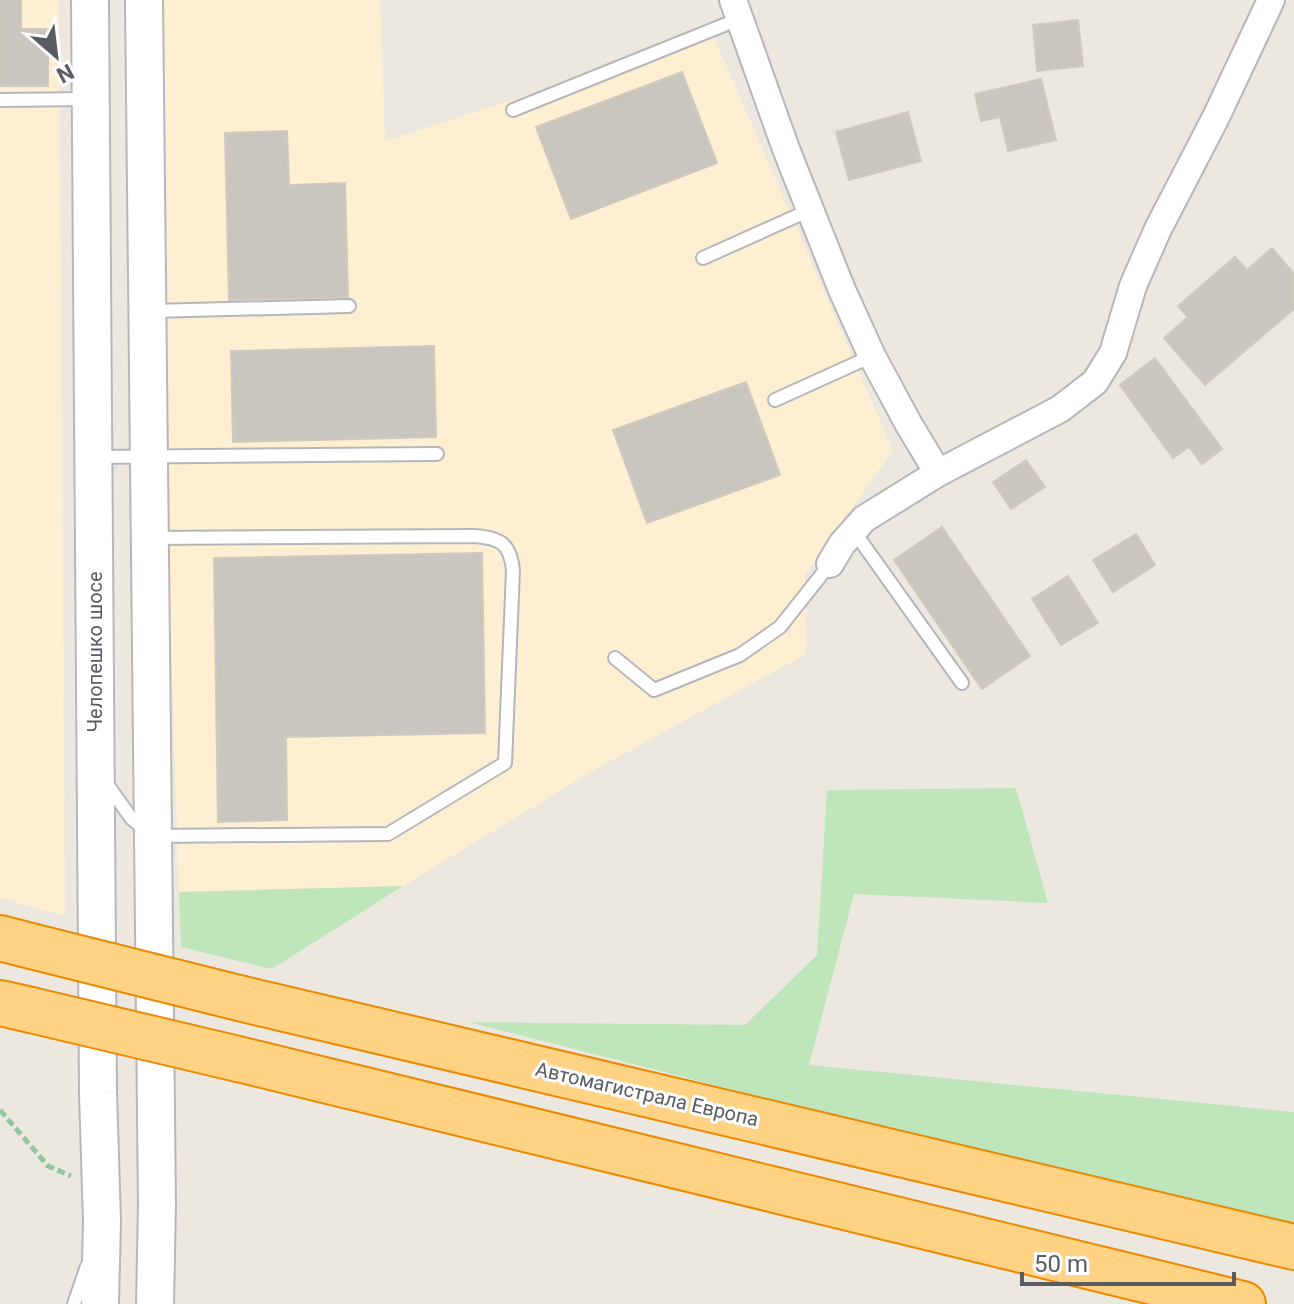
<svg xmlns="http://www.w3.org/2000/svg" width="1294" height="1304" viewBox="0 0 1294 1304" font-family="Roboto,sans-serif">
	<style>
		.commercial { fill: #feefd3 }
		.green { fill: #bfe5bb }
		.building { fill: #c9c5bf; stroke: #d1c9be; stroke-width: 2 }
		.lines { fill: none; stroke-linecap: round; stroke-linejoin: round }
		.lane-casing { stroke: #b3b7bb; stroke-width: 16 }
		.street-casing { stroke: #b3b7bb; stroke-width: 30 }
		.secondary-casing { stroke: #b4b8bd; stroke-width: 40 }
		.highway-casing { stroke: #ec8900; stroke-width: 48 }
		.path { stroke: #94c69d; stroke-width: 5; stroke-dasharray: 8 4; stroke-linecap: butt }
		.lane { stroke: #fff; stroke-width: 12 }
		.street { stroke: #fff; stroke-width: 26 }
		.secondary { stroke: #fff; stroke-width: 36 }
		.highway { stroke: #ffd284; stroke-width: 44 }
		.highway-bridge-casing { stroke: #ec8900; stroke-width: 48; stroke-linecap: butt }
		.highway-bridge { stroke: #ffd284; stroke-width: 44 }
		.labels { text-anchor: middle; dominant-baseline: central; stroke-width: 6; stroke-linejoin: round; paint-order: stroke }
		.street-label { font-size: 20px; fill: #595d61; stroke: #fff }
	</style>
	<rect width="100%" height="100%" fill="#ece8e0"/>
	<!-- commercial -->
	<g class="commercial">
		<polygon points="0,0 59,0 65,916 31,907 0,897"/>
		<polygon points="163,0 380,0 385,141 713,35 893,451 805,574 806,654 589,773 403,886 179,892 162,349"/>
	</g>
	<!-- green -->
	<g class="green">
		<polygon points="1016,788 1048,903 854,894 809,1065 1294,1112 1294,1234 469,1022 745,1025 817,955 827,790"/>
		<polygon points="403,886 272,969 181,947 179,892"/>
	</g>
	<!-- building -->
	<g class="building">
		<polygon points="0,0 21,0 21,29 48,29 48,86 0,86"/>
		<polygon points="1078,20 1083,66 1037,71 1033,25"/>
		<polygon points="682,72 717,163 571,219 536,127"/>
		<polygon points="1041,79 1056,140 1008,151 1000,117 981,121 975,94"/>
		<polygon points="908,112 921,161 849,180 836,132"/>
		<polygon points="287,131 289,185 345,183 348,297 229,300 225,133"/>
		<polygon points="1272,248 1294,274 1294,309 1205,385 1164,338 1188,317 1178,306 1235,257 1247,270"/>
		<polygon points="434,346 436,437 233,442 231,351"/>
		<polygon points="1155,358 1222,449 1202,464 1189,447 1173,458 1120,385"/>
		<polygon points="746,382 780,475 647,523 613,430"/>
		<polygon points="1026,460 1045,487 1011,509 993,482"/>
		<polygon points="942,527 1030,656 982,689 894,560"/>
		<polygon points="1136,534 1155,565 1113,592 1093,560"/>
		<polygon points="482,553 485,733 286,737 287,820 218,822 214,558"/>
		<polygon points="1068,576 1098,623 1061,645 1032,599"/>
	</g>
	<g class="lines">
		<defs>
			<g id="lane">
				<polyline points="0,100 88,99"/>
				<polyline points="513,110 739,19"/>
				<polyline points="703,258 810,210"/>
				<polyline points="152,311 349,306"/>
				<polyline points="775,400 872,356"/>
				<polyline points="96,457 437,454"/>
				<polyline points="853,530 962,683"/>
				<polyline points="615,658 654,690 740,655 780,627 830,564"/>
				<path d="M107,784L131,818L153,836L388,834L505,763L513,570C510,544 501,538 475,536L152,538"/>
				<polyline points="74,1304 87,1266"/>
			</g>
			<g id="street">
				<polyline points="733,0 786,149 842,290 872,356 908,423 938,473"/>
				<polyline points="830,564 842,544 864,519 938,473 1060,409 1095,382 1113,353 1133,286 1158,229 1216,117 1271,0"/>
			</g>
			<g id="secondary">
				<polyline points="90,0 98,1093 102,1221 100,1304"/>
				<polyline points="144,0 157,1205 155,1304"/>
			</g>
			<g id="highway">
				<polyline points="0,938 31,946"/>
				<polyline points="243,999 1294,1247"/>
				<polyline points="0,1003 31,1010"/>
				<polyline points="238,1059 1243,1304"/>
			</g>
		</defs>
		<!-- lane casing -->
		<use href="#lane" class="lane-casing"/>
		<!-- street casing -->
		<use href="#street" class="street-casing"/>
		<!-- secondary casing -->
		<use href="#secondary" class="secondary-casing"/>
		<!-- highway casing -->
		<use href="#highway" class="highway-casing"/>
		<!-- path -->
		<polyline class="path" points="0,1110 48,1166 71,1176"/>
		<!-- lane -->
		<use href="#lane" class="lane"/>
		<!-- street -->
		<use href="#street" class="street"/>
		<!-- secondary -->
		<use href="#secondary" class="secondary"/>
		<!-- highway -->
		<use href="#highway" class="highway"/>
		<defs>
			<g id="highway-bridge">
				<polyline points="31,946 243,999"/>
				<polyline points="31,1010 238,1059"/>
			</g>
		</defs>
		<!-- highway-bridge casing -->
		<use href="#highway-bridge" class="highway-bridge-casing"/>
		<!-- highway-bridge -->
		<use href="#highway-bridge" class="highway-bridge"/>
	</g>
	<g class="labels">
		<!-- street labels -->
		<g class="street-label">
			<text transform="translate(95 652) rotate(-90)">Челопешко шосе</text>
			<text transform="translate(647 1094) rotate(13)">Автомагистрала Европа</text>
		</g>
	</g>
	<!-- north arrow -->
	<g transform="translate(56 56) rotate(152)" stroke="#ffffff" stroke-width="6" paint-order="stroke">
	<path d="M0-6L14 30L0 20L-14 30Z" fill="#595d61"/>
	<text y="-12" font-size="22" font-weight="bold" text-anchor="middle" fill="#595d61">N</text>
	</g>
	<!-- scale -->
	<path d="M1022 1272v12h212v-12" fill="none" stroke="#595d61" stroke-width="4"/>
	<text x="1034" y="1272" font-size="24" fill="#595d61" stroke="#ffffff" stroke-width="6" paint-order="stroke">50 m</text>
</svg>
